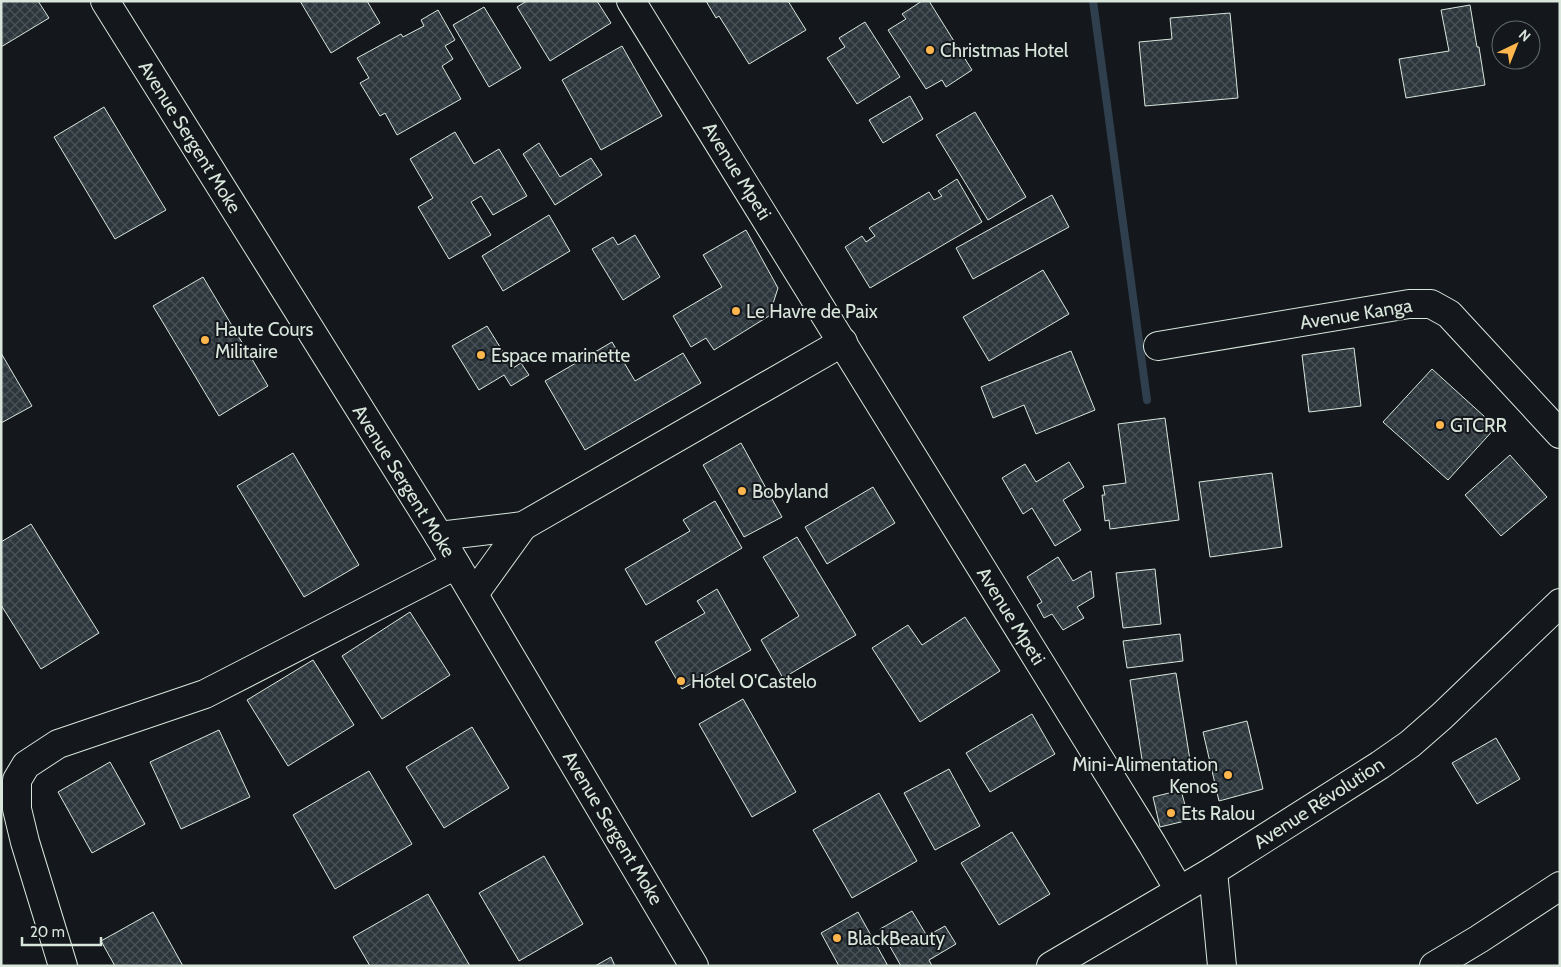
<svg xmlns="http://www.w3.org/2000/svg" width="1561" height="967" viewBox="0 0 1561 967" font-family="Cabin,sans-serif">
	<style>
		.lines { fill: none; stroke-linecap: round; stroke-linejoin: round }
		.stream { stroke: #2f3f4d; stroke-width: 8 }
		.building { fill: url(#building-cross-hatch); stroke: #d8e6dc }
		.minor-casing { stroke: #d8e6dc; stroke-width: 30 }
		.major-casing { stroke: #d8e6dc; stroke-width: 30 }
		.minor { stroke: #14181c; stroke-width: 28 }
		.major { stroke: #14181c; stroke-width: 28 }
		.poi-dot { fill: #ffb74d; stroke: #14181c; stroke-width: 2 }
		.labels { text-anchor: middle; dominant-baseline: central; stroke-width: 4; stroke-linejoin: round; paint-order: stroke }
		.poi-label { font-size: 19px; fill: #d8e6dc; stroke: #14181c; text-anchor: start }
		.street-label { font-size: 19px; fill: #d8e6dc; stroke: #14181c }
	</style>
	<defs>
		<pattern id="building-cross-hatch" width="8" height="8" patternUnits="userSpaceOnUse" patternTransform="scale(1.25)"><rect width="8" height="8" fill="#2c363c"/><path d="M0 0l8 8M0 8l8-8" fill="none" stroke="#4a5358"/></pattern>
	</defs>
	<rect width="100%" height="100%" fill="#14181c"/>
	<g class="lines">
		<!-- stream -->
		<polyline class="stream" points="1093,1 1147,400"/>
	</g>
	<!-- building -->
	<g class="building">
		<polygon points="1,1 38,1 49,18 1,47"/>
		<polygon points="300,1 367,1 380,23 331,53"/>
		<polygon points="527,1 597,1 611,23 550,61 517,7"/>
		<polygon points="706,1 788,1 806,30 749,64 719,16 716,18"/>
		<polygon points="922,1 929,1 972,70 946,87 942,80 926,89 888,30 906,19 902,14"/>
		<polygon points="1470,5 1477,47 1479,47 1485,85 1406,98 1399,59 1449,51 1441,10"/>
		<polygon points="484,7 521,68 489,87 453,25"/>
		<polygon points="438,10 455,40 445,46 453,59 442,66 461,99 397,135 385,113 380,116 360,83 369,78 357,58 401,34 403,37 424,26 421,20"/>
		<polygon points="1230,13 1238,98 1145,106 1139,42 1172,39 1170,18"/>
		<polygon points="865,22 900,77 857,104 827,58 845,47 839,38"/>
		<polygon points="622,46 662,116 601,150 562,80"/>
		<polygon points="910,96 923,119 883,143 869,120"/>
		<polygon points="104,107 166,210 115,239 54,137"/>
		<polygon points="975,112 1026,197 988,220 936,135"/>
		<polygon points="455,132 474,164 499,149 527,196 493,215 481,196 471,202 491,235 449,259 418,207 433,198 410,159"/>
		<polygon points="539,143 560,177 591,158 602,175 555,205 523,154"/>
		<polygon points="957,179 982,222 870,288 845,247 862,236 866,242 875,236 869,228 929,192 934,200 942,196 938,191"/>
		<polygon points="1052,195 1069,227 973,279 956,248"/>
		<polygon points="549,215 570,251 503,291 482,256"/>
		<polygon points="746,230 778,288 769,316 714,350 706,338 691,347 673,316 722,287 703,255"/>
		<polygon points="635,235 660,277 623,300 592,249 613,237 618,245"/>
		<polygon points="1043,270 1069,314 989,361 963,317"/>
		<polygon points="203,277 268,386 219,416 153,306"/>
		<polygon points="487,326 513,368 521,363 529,375 511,386 504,375 479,390 452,346"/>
		<polygon points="612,342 635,381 683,353 701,383 585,450 545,381"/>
		<polygon points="1354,348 1361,406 1309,412 1302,355"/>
		<polygon points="1071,351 1095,410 1036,434 1024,405 993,418 981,387"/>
		<polygon points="1,353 32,406 1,423"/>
		<polygon points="1432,369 1496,427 1448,480 1383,422"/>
		<polygon points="1165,418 1179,520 1110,529 1109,520 1105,521 1102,495 1105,495 1103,486 1126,483 1118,424"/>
		<polygon points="741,443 782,517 744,537 703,465"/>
		<polygon points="293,453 359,565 304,597 237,486"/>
		<polygon points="1510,455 1547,497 1501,536 1465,495"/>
		<polygon points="1069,462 1084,487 1063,500 1081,530 1055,546 1032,508 1023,514 1002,478 1025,464 1036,482"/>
		<polygon points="1272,473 1282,547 1210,557 1199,482"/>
		<polygon points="873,487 895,523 827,564 805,527"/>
		<polygon points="715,501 742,548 646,605 625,569 690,531 683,520"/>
		<polygon points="31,524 99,633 41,669 1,605 1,542"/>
		<polygon points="797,537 856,635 783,678 761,640 799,616 763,557"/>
		<polygon points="1058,557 1073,581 1091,571 1094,597 1077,607 1084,618 1063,630 1052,614 1044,618 1037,605 1042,602 1027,577"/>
		<polygon points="1155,569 1161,624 1123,628 1116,573"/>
		<polygon points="717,589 751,650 682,689 655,642 705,613 697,601"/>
		<polygon points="410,612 450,675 382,719 342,656"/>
		<polygon points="965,617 1000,671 920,722 872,648 908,625 922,645"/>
		<polygon points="1180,634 1183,661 1127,668 1123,641"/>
		<polygon points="313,660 354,725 288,766 247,700"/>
		<polygon points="1176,673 1190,760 1143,766 1130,680"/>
		<polygon points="743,699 796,792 752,817 699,724"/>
		<polygon points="1032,714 1055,754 990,792 966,753"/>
		<polygon points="1247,721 1263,789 1219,801 1203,732"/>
		<polygon points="472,727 509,788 444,828 406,767"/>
		<polygon points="219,730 250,797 181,829 150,762"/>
		<polygon points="1496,738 1520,779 1477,804 1452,763"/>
		<polygon points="110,762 145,824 92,853 58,792"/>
		<polygon points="949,769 980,826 935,850 904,793"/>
		<polygon points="369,771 412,844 335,889 293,815"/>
		<polygon points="1181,790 1189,820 1160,827 1153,797"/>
		<polygon points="879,793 917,861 852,898 813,830"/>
		<polygon points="1012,832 1050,894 999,925 961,863"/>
		<polygon points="544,856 583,924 519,961 479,893"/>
		<polygon points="428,894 470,966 370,966 353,937"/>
		<polygon points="912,911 927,936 945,926 956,944 929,960 932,966 901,966 880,929"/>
		<polygon points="153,912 183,966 115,966 101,941"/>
		<polygon points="858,912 888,966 839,966 821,933"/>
		<polygon points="611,957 615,966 595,966"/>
	</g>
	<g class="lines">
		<defs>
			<g id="minor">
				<path d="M631,1C805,281 978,563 1152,844L1179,890"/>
				<polyline points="1158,346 1409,304 1431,304 1449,314 1560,434"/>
				<polyline points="439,536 523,526 843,342"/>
				<polyline points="474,594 523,526"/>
				<polyline points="1213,871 1222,966"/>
				<polyline points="63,966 25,842 17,809 17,780 26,765 58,744 205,694 456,565"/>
				<polyline points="1051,966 1213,871 1380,765 1410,744 1442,716 1560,603"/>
				<polyline points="1434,966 1479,939 1560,886"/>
			</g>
			<polyline id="major" points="105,1 439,536 694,966"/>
		</defs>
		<!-- minor casing -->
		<use href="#minor" class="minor-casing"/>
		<!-- major casing -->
		<use href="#major" class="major-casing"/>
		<!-- minor -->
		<use href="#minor" class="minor"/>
		<!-- major -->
		<use href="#major" class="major"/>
	</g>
	<!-- markers -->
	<g class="poi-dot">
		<circle cx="930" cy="50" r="5"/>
		<circle cx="736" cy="311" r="5"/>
		<circle cx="205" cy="340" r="5"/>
		<circle cx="481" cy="355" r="5"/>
		<circle cx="1440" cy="425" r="5"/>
		<circle cx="742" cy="491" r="5"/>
		<circle cx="681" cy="681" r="5"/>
		<circle cx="1228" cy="775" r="5"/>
		<circle cx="1171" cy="813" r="5"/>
		<circle cx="837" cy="938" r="5"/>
	</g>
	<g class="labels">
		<!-- poi labels -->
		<g class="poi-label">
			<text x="940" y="50">Christmas Hotel</text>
			<text x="746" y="311">Le Havre de Paix</text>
			<text x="215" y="329">Haute Cours<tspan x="215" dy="22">Militaire</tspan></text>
			<text x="491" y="355">Espace marinette</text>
			<text x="1450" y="425">GTCRR</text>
			<text x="752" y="491">Bobyland</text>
			<text x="691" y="681">Hotel O'Castelo</text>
			<text x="1218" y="764" text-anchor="end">Mini-Alimentation<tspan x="1218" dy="22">Kenos</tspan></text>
			<text x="1181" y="813">Ets Ralou</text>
			<text x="847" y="938">BlackBeauty</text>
		</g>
		<!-- street labels -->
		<g class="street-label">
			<text transform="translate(190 137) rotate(58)">Avenue Sergent Moke</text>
			<text transform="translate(737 171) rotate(58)">Avenue Mpeti</text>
			<text transform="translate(1356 314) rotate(-9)">Avenue Kanga</text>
			<text transform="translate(404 481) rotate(58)">Avenue Sergent Moke</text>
			<text transform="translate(1011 616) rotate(58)">Avenue Mpeti</text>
			<text transform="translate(1319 803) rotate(-33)">Avenue Révolution</text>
			<text transform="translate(613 828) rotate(59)">Avenue Sergent Moke</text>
		</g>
	</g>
	<!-- border -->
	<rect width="1561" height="967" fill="none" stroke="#d8e6dc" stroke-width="5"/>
	<!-- north arrow -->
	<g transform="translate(1516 45) rotate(43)"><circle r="24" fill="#14181c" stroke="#626a69"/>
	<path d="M0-4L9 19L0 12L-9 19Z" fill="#ffb74d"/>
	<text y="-8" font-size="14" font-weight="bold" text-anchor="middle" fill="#d8e6dc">N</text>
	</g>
	<!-- scale -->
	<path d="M22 937v8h79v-8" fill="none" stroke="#d8e6dc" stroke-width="2.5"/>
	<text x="30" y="937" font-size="15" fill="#d8e6dc" stroke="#14181c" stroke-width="4" paint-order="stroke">20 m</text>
</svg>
